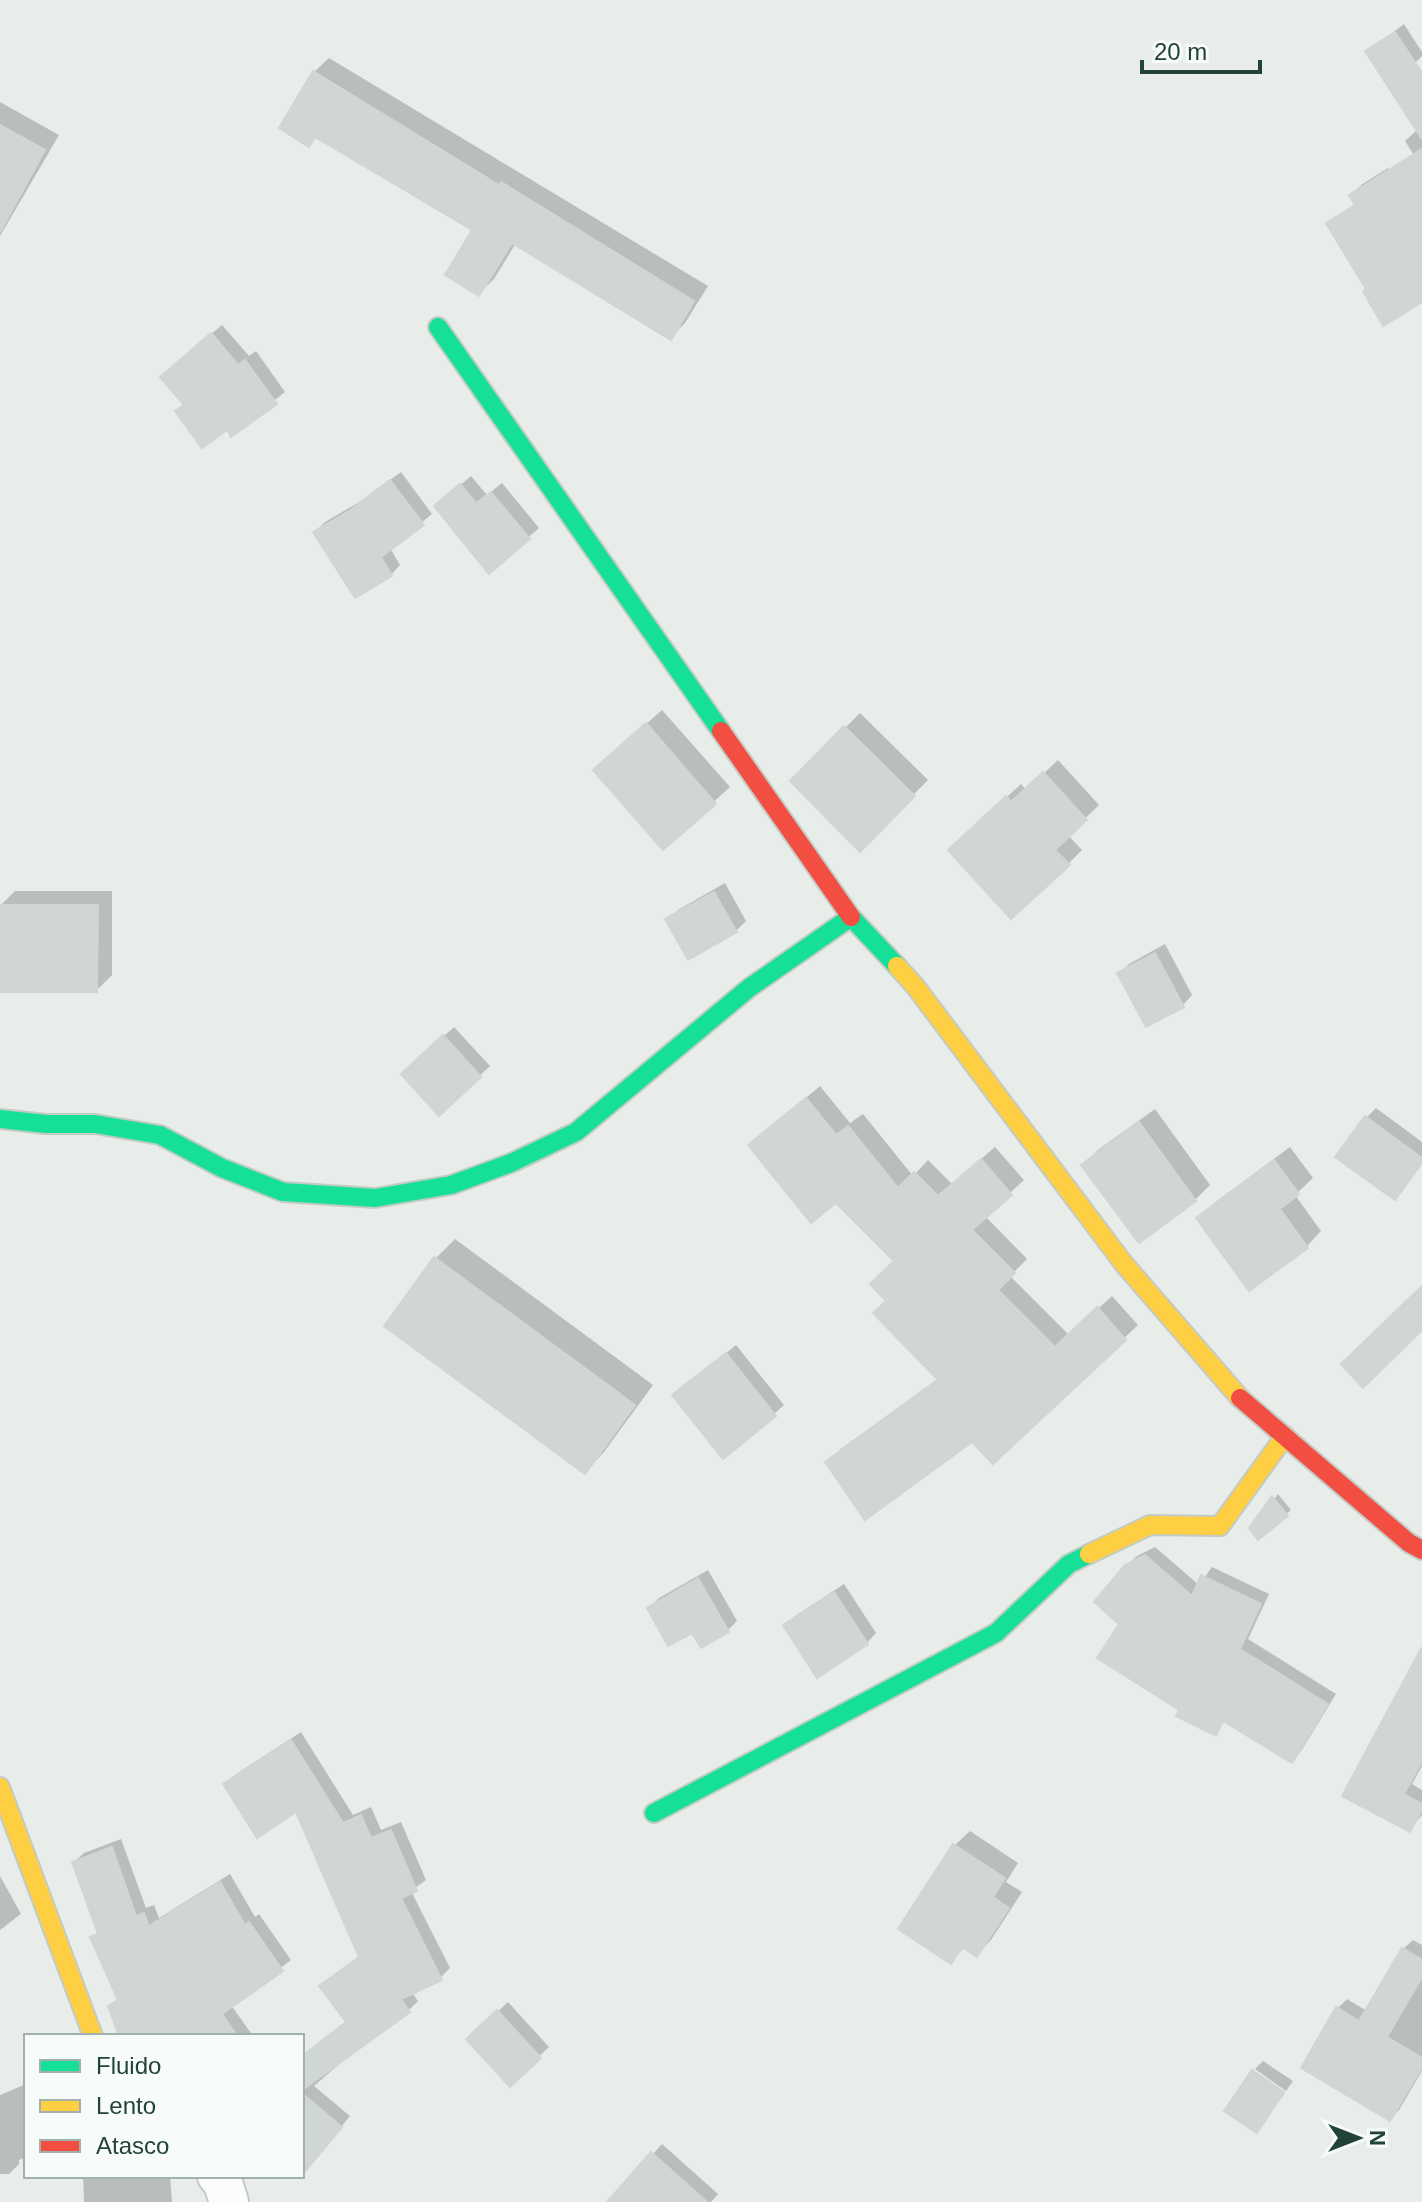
<svg xmlns="http://www.w3.org/2000/svg" width="1422" height="2202" viewBox="0 0 1422 2202" font-family="Arial,sans-serif">
	<style>
		.shadow { fill: #0003 }
		.building { fill: #cfd6d3; stroke: #d0d6d3; stroke-width: 2 }
		.lines { fill: none; stroke-linecap: round; stroke-linejoin: round }
		.street-casing { stroke: #c5cac7; stroke-width: 42 }
		.fast-casing { stroke: #c3cbc7; stroke-width: 22 }
		.slow-casing { stroke: #c3cbc7; stroke-width: 22 }
		.jam-casing { stroke: #c3cbc7; stroke-width: 22 }
		.street { stroke: #fcfcfc; stroke-width: 38 }
		.fast { stroke: #16e098; stroke-width: 18 }
		.slow { stroke: #ffcf43; stroke-width: 18 }
		.jam { stroke: #f24e42; stroke-width: 18 }
	</style>
	<rect width="100%" height="100%" fill="#e8edea"/>
	<!-- shadow -->
	<g class="shadow">
		<polygon points="1404,24 1422,52 1422,56 1415,63 1422,72 1422,168 1405,141 1418,129 1368,51"/>
		<polygon points="329,58 708,286 685,323 670,338 516,243 494,279 479,293 475,230 317,136 309,144 314,72"/>
		<polygon points="0,102 59,135 0,236"/>
		<polygon points="1388,168 1422,225 1422,300 1368,289 1329,223 1356,203 1351,195 1361,185"/>
		<polygon points="222,325 249,356 256,351 285,392 232,434 227,428 185,404 172,367"/>
		<polygon points="401,472 432,514 390,548 400,565 391,575 315,532 325,522 361,501"/>
		<polygon points="471,476 487,495 502,483 539,528 489,571 446,497"/>
		<polygon points="662,710 730,787 664,847 610,756"/>
		<polygon points="860,713 928,780 860,849 792,781"/>
		<polygon points="1058,760 1099,805 1068,835 1082,850 1068,864 964,837 1021,784 1026,790"/>
		<polygon points="725,883 746,921 736,931 668,920 678,910"/>
		<polygon points="15,891 112,891 112,975 97,990 0,990 0,906"/>
		<polygon points="1165,944 1192,995 1183,1005 1120,973 1129,964"/>
		<polygon points="454,1027 490,1066 439,1113 413,1064"/>
		<polygon points="820,1086 850,1123 863,1114 913,1176 928,1160 952,1184 995,1147 1024,1180 985,1216 1027,1259 1010,1276 1069,1335 1112,1296 1138,1325 993,1462 972,1439 827,1463 841,1449 939,1378 889,1301 897,1261 836,1200 750,1145"/>
		<polygon points="1376,1108 1422,1142 1422,1163 1394,1198 1366,1118"/>
		<polygon points="1155,1109 1210,1185 1195,1200 1083,1165 1098,1150"/>
		<polygon points="1290,1147 1313,1178 1295,1195 1321,1231 1307,1246 1198,1218 1213,1204"/>
		<polygon points="455,1239 653,1385 604,1452 585,1472 387,1325 436,1258"/>
		<polygon points="736,1345 784,1405 774,1414 675,1395"/>
		<polygon points="1278,1494 1291,1510 1259,1537 1252,1528"/>
		<polygon points="1155,1547 1199,1585 1212,1567 1269,1594 1248,1639 1336,1694 1301,1751 1292,1760 1226,1720 1215,1733 1181,1710 1122,1623 1126,1566 1137,1556"/>
		<polygon points="708,1570 737,1621 728,1630 693,1630 649,1608 659,1598"/>
		<polygon points="844,1584 876,1633 867,1643 786,1626 795,1616"/>
		<polygon points="1422,1651 1422,1766 1412,1784 1422,1790 1422,1815 1409,1830 1344,1795"/>
		<polygon points="301,1732 353,1815 371,1807 381,1830 401,1822 426,1880 411,1891 450,1968 440,1978 412,1992 418,2001 409,2010 367,2040 314,2086 350,2116 320,2153 302,2156 302,2056 347,2021 322,1986 361,1956 297,1810 225,1785 235,1775"/>
		<polygon points="970,1831 1018,1863 1006,1882 1022,1892 991,1940 977,1955 965,1947 951,1961 955,1845"/>
		<polygon points="121,1839 146,1908 154,1905 159,1918 230,1874 255,1917 259,1914 291,1960 231,2005 253,2036 122,2036 111,2006 119,1998 93,1937 99,1931 74,1862 84,1853"/>
		<polygon points="0,1876 21,1914 0,1930"/>
		<polygon points="1413,1940 1422,1945 1422,2071 1399,2110 1390,2119 1338,2008 1347,1999 1367,2011 1403,1949"/>
		<polygon points="508,2002 549,2047 510,2084 469,2039"/>
		<polygon points="1263,2061 1293,2081 1286,2091 1255,2069"/>
		<polygon points="1252,2072 1284,2094 1257,2131"/>
		<polygon points="26,2084 26,2157 19,2160 19,2164 9,2174 0,2174 0,2095"/>
		<polygon points="662,2144 718,2194 711,2202 610,2202"/>
		<polygon points="83,2176 170,2176 172,2202 84,2202"/>
	</g>
	<!-- building -->
	<g class="building">
		<polygon points="1395,32 1422,73 1422,139 1365,51"/>
		<polygon points="313,71 499,185 501,182 694,301 671,340 512,243 479,296 445,275 472,230 315,137 309,147 279,128"/>
		<polygon points="0,125 45,150 0,232"/>
		<polygon points="1422,149 1422,302 1383,326 1363,291 1366,289 1326,223 1355,205 1349,195"/>
		<polygon points="211,333 238,365 245,360 277,404 231,437 227,430 202,448 175,411 184,405 160,377"/>
		<polygon points="390,480 424,525 381,557 392,576 355,598 313,532 349,511"/>
		<polygon points="460,484 476,503 491,492 530,539 489,574 434,506"/>
		<polygon points="646,723 716,804 663,850 593,770"/>
		<polygon points="844,726 915,796 860,852 790,781"/>
		<polygon points="1043,772 1087,820 1055,850 1070,865 1011,919 948,850 1006,796 1011,802"/>
		<polygon points="714,892 737,932 688,960 665,919"/>
		<polygon points="0,905 98,905 97,992 0,992"/>
		<polygon points="1155,953 1184,1007 1146,1027 1117,973"/>
		<polygon points="443,1035 481,1077 439,1116 401,1074"/>
		<polygon points="806,1098 836,1135 848,1126 898,1188 914,1172 938,1196 981,1159 1012,1195 972,1230 1015,1273 998,1290 1055,1347 1097,1307 1126,1340 993,1464 972,1442 865,1520 825,1462 938,1380 873,1313 886,1301 870,1284 894,1261 836,1203 811,1223 748,1145"/>
		<polygon points="1365,1116 1422,1158 1422,1163 1395,1200 1335,1157"/>
		<polygon points="1139,1122 1196,1201 1139,1243 1081,1165"/>
		<polygon points="1274,1160 1299,1194 1280,1209 1308,1248 1249,1291 1196,1218"/>
		<polygon points="434,1257 635,1405 585,1474 384,1326"/>
		<polygon points="1422,1286 1422,1330 1363,1388 1341,1364"/>
		<polygon points="726,1353 776,1416 723,1459 672,1395"/>
		<polygon points="1272,1496 1288,1516 1258,1540 1249,1528"/>
		<polygon points="1145,1555 1192,1596 1201,1575 1261,1604 1240,1649 1328,1704 1292,1763 1223,1721 1216,1736 1176,1716 1179,1710 1097,1658 1119,1624 1094,1602 1125,1565"/>
		<polygon points="698,1578 729,1632 701,1648 692,1633 668,1646 647,1608"/>
		<polygon points="834,1592 868,1644 817,1678 783,1625"/>
		<polygon points="1422,1647 1422,1761 1404,1794 1422,1804 1422,1809 1410,1832 1342,1796"/>
		<polygon points="291,1740 343,1823 361,1815 371,1838 391,1830 417,1891 401,1898 442,1980 401,1999 410,2012 305,2088 302,2085 302,2056 346,2022 319,1986 359,1957 296,1812 257,1838 223,1784"/>
		<polygon points="953,1844 1005,1878 993,1897 1009,1908 977,1957 962,1947 951,1964 898,1929"/>
		<polygon points="112,1847 136,1916 144,1913 149,1926 220,1882 245,1925 249,1922 283,1971 222,2014 237,2036 119,2036 108,2006 118,2000 90,1937 98,1934 72,1862"/>
		<polygon points="1402,1948 1422,1960 1422,1977 1387,2037 1422,2058 1422,2067 1390,2121 1301,2068 1336,2007 1359,2021"/>
		<polygon points="497,2010 541,2058 510,2087 466,2039"/>
		<polygon points="1252,2070 1284,2092 1257,2133 1224,2111"/>
		<polygon points="302,2093 342,2127 302,2175"/>
		<polygon points="651,2152 707,2202 607,2202"/>
	</g>
	<g class="lines">
		<defs>
			<polyline id="street" points="217,2176 223,2183 229,2202"/>
			<g id="fast">
				<polyline points="438,327 721,731"/>
				<polyline points="0,1119 46,1124 95,1124 160,1135 222,1168 283,1192 375,1198 451,1185 511,1163 576,1132 749,988 851,917 897,966"/>
				<polyline points="654,1813 996,1633 1069,1564 1089,1554"/>
			</g>
			<g id="slow">
				<polyline points="897,966 915,986 1124,1264 1240,1398"/>
				<polyline points="1089,1554 1150,1525 1220,1526 1285,1436"/>
				<polyline points="0,1787 93,2036"/>
			</g>
			<g id="jam">
				<polyline points="721,731 851,917"/>
				<polyline points="1240,1398 1409,1543 1422,1550"/>
			</g>
		</defs>
		<!-- street casing -->
		<use href="#street" class="street-casing"/>
		<!-- fast casing -->
		<use href="#fast" class="fast-casing"/>
		<!-- slow casing -->
		<use href="#slow" class="slow-casing"/>
		<!-- jam casing -->
		<use href="#jam" class="jam-casing"/>
		<!-- street -->
		<use href="#street" class="street"/>
		<!-- fast -->
		<use href="#fast" class="fast"/>
		<!-- slow -->
		<use href="#slow" class="slow"/>
		<!-- jam -->
		<use href="#jam" class="jam"/>
	</g>
	<!-- legend -->
	<rect x="24" y="2034" width="280" height="144" fill="#f7fbf9" stroke="#a2b1ac" stroke-width="2"/>
	<rect x="40" y="2060" width="40" height="12" fill="#16e098" stroke="#a2b1ac" stroke-width="2"/>
	<text x="96" y="2074" font-size="24" fill="#234338">Fluido</text>
	<rect x="40" y="2100" width="40" height="12" fill="#ffcf43" stroke="#a2b1ac" stroke-width="2"/>
	<text x="96" y="2114" font-size="24" fill="#234338">Lento</text>
	<rect x="40" y="2140" width="40" height="12" fill="#f24e42" stroke="#a2b1ac" stroke-width="2"/>
	<text x="96" y="2154" font-size="24" fill="#234338">Atasco</text>
	<!-- north arrow -->
	<g transform="translate(1358 2138) rotate(90)" stroke="#f7fbf9" stroke-width="6" paint-order="stroke">
	<path d="M0-6L14 30L0 20L-14 30Z" fill="#234338"/>
	<text y="-12" font-size="22" font-weight="bold" text-anchor="middle" fill="#234338">N</text>
	</g>
	<!-- scale -->
	<path d="M1142 60v12h118v-12" fill="none" stroke="#234338" stroke-width="4"/>
	<text x="1154" y="60" font-size="24" fill="#234338" stroke="#f7fbf9" stroke-width="6" paint-order="stroke">20 m</text>
</svg>
